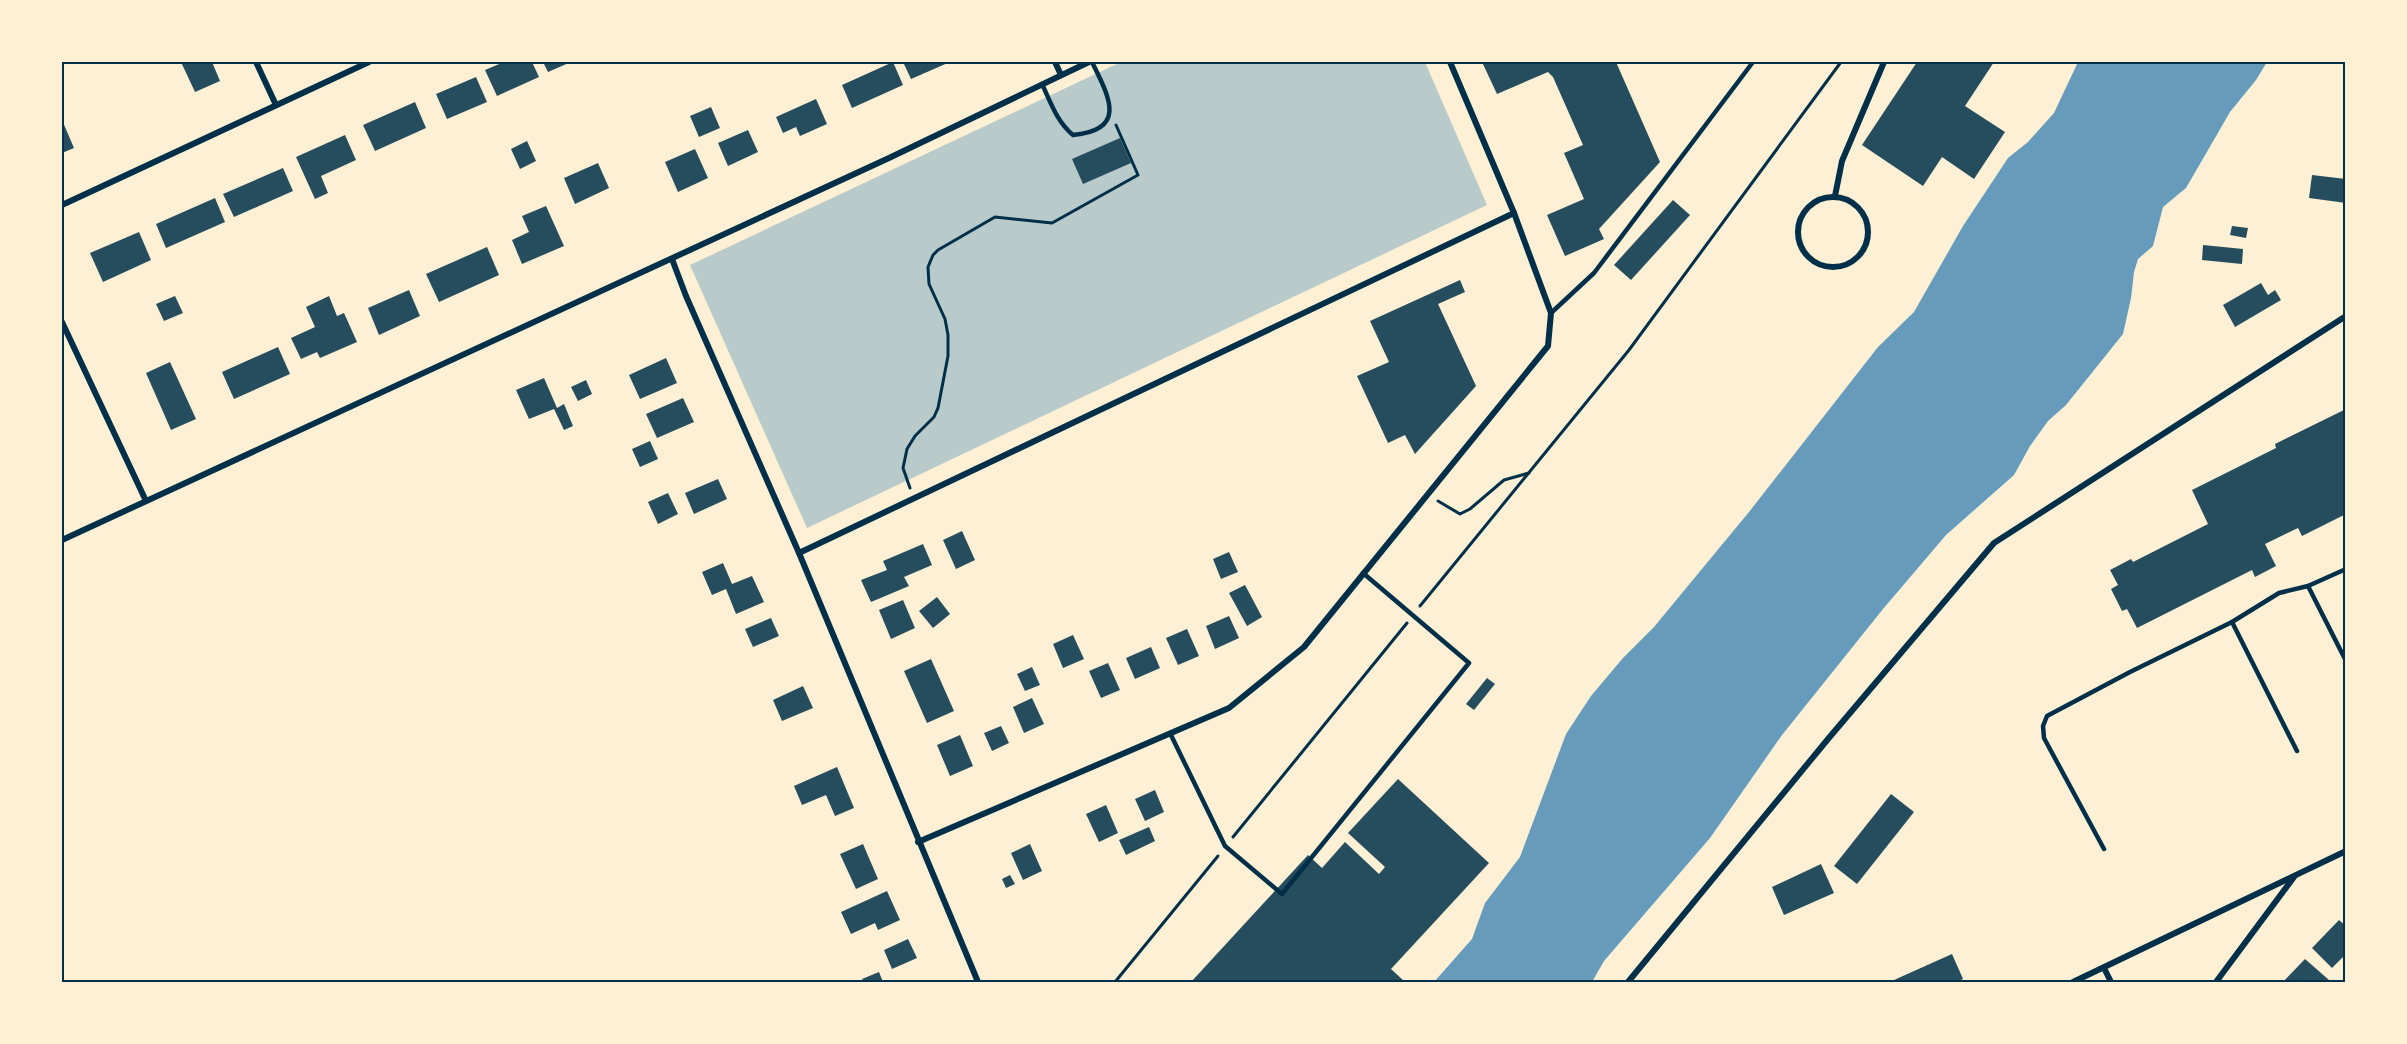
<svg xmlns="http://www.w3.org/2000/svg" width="2407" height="1044" viewBox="0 0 2407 1044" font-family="Figtree,sans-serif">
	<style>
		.green { fill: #b9caca }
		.water { fill: #669bbc }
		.building { fill: #264d5e }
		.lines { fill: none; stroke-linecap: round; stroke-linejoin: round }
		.path { stroke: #003049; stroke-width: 3 }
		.service { stroke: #003049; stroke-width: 4.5 }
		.minor { stroke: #003049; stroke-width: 6 }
		.neatline { fill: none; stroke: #003049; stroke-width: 2 }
	</style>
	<rect width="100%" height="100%" fill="#fdf0d5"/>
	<!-- green -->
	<polygon class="green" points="1121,62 1425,62 1487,205 807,528 690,265"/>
	<!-- water -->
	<polygon class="water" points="2078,62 2267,62 2256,80 2230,112 2186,188 2163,207 2153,246 2138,259 2134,272 2131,298 2123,334 2066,405 2048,421 2030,446 2014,475 1946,535 1883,609 1782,735 1710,838 1604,961 1592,982 1434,982 1472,939 1485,903 1520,857 1566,734 1591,696 1623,658 1654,627 1749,512 1878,347 1914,312 1963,226 2008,158 2028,142 2054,113"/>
	<!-- building -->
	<g class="building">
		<polygon points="181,62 212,62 220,81 195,92"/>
		<polygon points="504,62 532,62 539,77 497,96 485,70"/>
		<polygon points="543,62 571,62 548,72"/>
		<polygon points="893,62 903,85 852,108 842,85"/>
		<polygon points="903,62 950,62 911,79"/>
		<polygon points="1482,62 1616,62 1660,162 1599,229 1604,239 1565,256 1547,215 1584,199 1564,153 1583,145 1553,77 1548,72 1497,94"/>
		<polygon points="1917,62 1994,62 1965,106 2005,132 1974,179 1942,157 1923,186 1862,145"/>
		<polygon points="476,77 487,102 447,119 436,94"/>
		<polygon points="816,99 827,124 800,136 796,127 783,133 776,117"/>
		<polygon points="415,102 426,128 375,151 363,125"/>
		<polygon points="711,107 720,128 699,137 690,116"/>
		<polygon points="62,120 74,148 62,153"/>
		<polygon points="748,130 758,152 728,166 718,143"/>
		<polygon points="345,135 356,160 321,176 328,193 315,199 296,157"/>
		<polygon points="1120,138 1131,163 1083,184 1072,159"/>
		<polygon points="527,141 536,161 520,169 511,149"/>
		<polygon points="695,149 708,178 678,192 665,162"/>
		<polygon points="598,163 609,188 575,204 564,178"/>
		<polygon points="283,168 293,191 234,217 223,194"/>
		<polygon points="2312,175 2346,179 2346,203 2309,198"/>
		<polygon points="215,198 225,222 166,248 156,224"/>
		<polygon points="1673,200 1690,215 1631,280 1614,265"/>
		<polygon points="546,206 564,246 522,264 512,240 529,232 522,216"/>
		<polygon points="2232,226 2248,228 2246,238 2230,235"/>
		<polygon points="139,232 151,260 103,282 90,253"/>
		<polygon points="2203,245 2243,249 2242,264 2202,260"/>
		<polygon points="487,247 499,275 439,302 426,274"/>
		<polygon points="1460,280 1465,292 1438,304 1476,386 1415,454 1405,435 1388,443 1357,376 1389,362 1370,321"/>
		<polygon points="2261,283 2268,295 2275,290 2281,300 2235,327 2223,305"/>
		<polygon points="409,290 420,316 379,335 368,308"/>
		<polygon points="175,296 183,313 164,321 156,304"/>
		<polygon points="329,296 337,316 344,313 357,342 320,358 317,352 301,359 291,338 315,327 306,307"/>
		<polygon points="278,347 290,374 234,399 222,372"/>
		<polygon points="666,358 677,383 640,399 629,375"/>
		<polygon points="170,362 196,419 171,430 146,373"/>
		<polygon points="544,378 557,408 564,404 573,426 564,430 554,409 529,419 516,390"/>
		<polygon points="586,380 592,394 578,401 571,387"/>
		<polygon points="683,398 694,422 657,438 646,414"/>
		<polygon points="2346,409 2346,514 2302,536 2298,528 2265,544 2276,566 2255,577 2252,570 2137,628 2127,609 2122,611 2111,589 2118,585 2110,570 2131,559 2133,562 2208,524 2192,490 2276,448 2275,444"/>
		<polygon points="650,441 658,459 640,467 632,449"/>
		<polygon points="718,479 727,499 694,514 685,493"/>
		<polygon points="668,493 678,514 658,524 648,502"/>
		<polygon points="962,531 975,560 956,569 943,540"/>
		<polygon points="923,544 932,565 904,577 909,586 871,602 861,580 887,570 883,561"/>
		<polygon points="1229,552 1238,572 1221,579 1213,559"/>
		<polygon points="723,563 732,584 752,576 764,602 736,614 726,589 712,595 702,572"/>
		<polygon points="1245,585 1262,617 1247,626 1229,593"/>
		<polygon points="937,597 950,614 933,628 919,611"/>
		<polygon points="903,600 915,628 891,639 879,610"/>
		<polygon points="1229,616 1239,638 1215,649 1206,626"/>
		<polygon points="771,618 779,636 753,647 745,629"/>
		<polygon points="1187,629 1199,656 1178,665 1166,638"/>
		<polygon points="1073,635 1084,659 1063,668 1053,644"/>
		<polygon points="1151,647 1160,668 1135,679 1126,658"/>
		<polygon points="931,659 954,711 927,723 904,671"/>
		<polygon points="1108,663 1120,690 1101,698 1089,671"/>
		<polygon points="1032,667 1040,685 1025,691 1017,674"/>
		<polygon points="1487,678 1495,684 1474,710 1466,704"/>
		<polygon points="803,686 813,708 782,721 773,700"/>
		<polygon points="1032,698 1044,724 1024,733 1013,707"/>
		<polygon points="1001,726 1009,743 992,751 984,733"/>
		<polygon points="960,735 973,766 950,776 937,745"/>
		<polygon points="837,767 854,808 835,816 826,795 802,805 794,786"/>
		<polygon points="1398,779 1489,863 1391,969 1405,982 1191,982 1308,855 1322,868 1345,842 1379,874 1385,867 1348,833"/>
		<polygon points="1155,790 1164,812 1145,821 1135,799"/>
		<polygon points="1891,794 1914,812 1857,884 1834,866"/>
		<polygon points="1106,805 1118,833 1099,842 1086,814"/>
		<polygon points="1149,827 1155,841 1126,855 1119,840"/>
		<polygon points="863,844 878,879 856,889 840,854"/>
		<polygon points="1030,844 1042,871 1023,880 1011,853"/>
		<polygon points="1821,864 1834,893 1784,915 1772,887"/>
		<polygon points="1010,875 1015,884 1006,888 1002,879"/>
		<polygon points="887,891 900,920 878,930 875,923 851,934 841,912"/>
		<polygon points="2339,920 2346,926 2346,954 2332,968 2312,948"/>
		<polygon points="908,939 917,958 892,969 884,950"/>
		<polygon points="1952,954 1963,979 1956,982 1896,982 1894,980"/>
		<polygon points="2305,959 2329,980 2326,982 2283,982"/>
		<polygon points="879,972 883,982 864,982 862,979"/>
	</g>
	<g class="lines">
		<!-- path -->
		<g class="path">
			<polyline points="910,488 903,468 907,449 915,436 934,417 938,408 948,356 948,335 945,319 929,284 928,267 933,255 938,250 995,217 1052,223 1138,175 1116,125"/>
			<polyline points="1438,501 1460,514 1470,509 1504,480 1529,473"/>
			<polyline points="1420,606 1629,350 1841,62"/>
			<polyline points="1233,837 1407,623"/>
			<polyline points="1115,982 1218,856"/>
		</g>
		<!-- service -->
		<g class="service">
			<path d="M1042,84C1051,103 1057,122 1073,135C1129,130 1108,95 1092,62"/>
			<polyline points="1551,313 1594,273 1753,62"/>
			<polyline points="2308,586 2346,661"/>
			<polyline points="2232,622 2297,751"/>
			<polyline points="1170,733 1225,846 1282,894 1469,663 1363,573"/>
			<polyline points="2104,849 2044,738 2043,726 2047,716 2130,672 2232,622 2279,593 2308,586 2346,569"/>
		</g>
		<!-- minor -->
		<g class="minor">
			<polyline points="256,62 276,105"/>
			<polyline points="1055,62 1061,75"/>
			<polyline points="1835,196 1842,161 1884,62"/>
			<circle cx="1833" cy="232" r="35"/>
			<polyline points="62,205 369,62"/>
			<polyline points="672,259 686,296 799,553 978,982"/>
			<polyline points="62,322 146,501"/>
			<polyline points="62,540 889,158 1089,62"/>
			<polyline points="799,553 1514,213"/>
			<polyline points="918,842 1229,708 1304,647 1548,346 1551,313 1514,213 1450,62"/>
			<polyline points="2104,968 2111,982"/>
			<polyline points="1628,982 1828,739 1994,543 2346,316"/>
			<polyline points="2073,982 2346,851"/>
			<polyline points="2216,982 2294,877"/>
		</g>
	</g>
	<!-- border -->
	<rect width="2407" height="1044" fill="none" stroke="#fdf0d5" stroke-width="126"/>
	<rect x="63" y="63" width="2281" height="918" class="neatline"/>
</svg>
